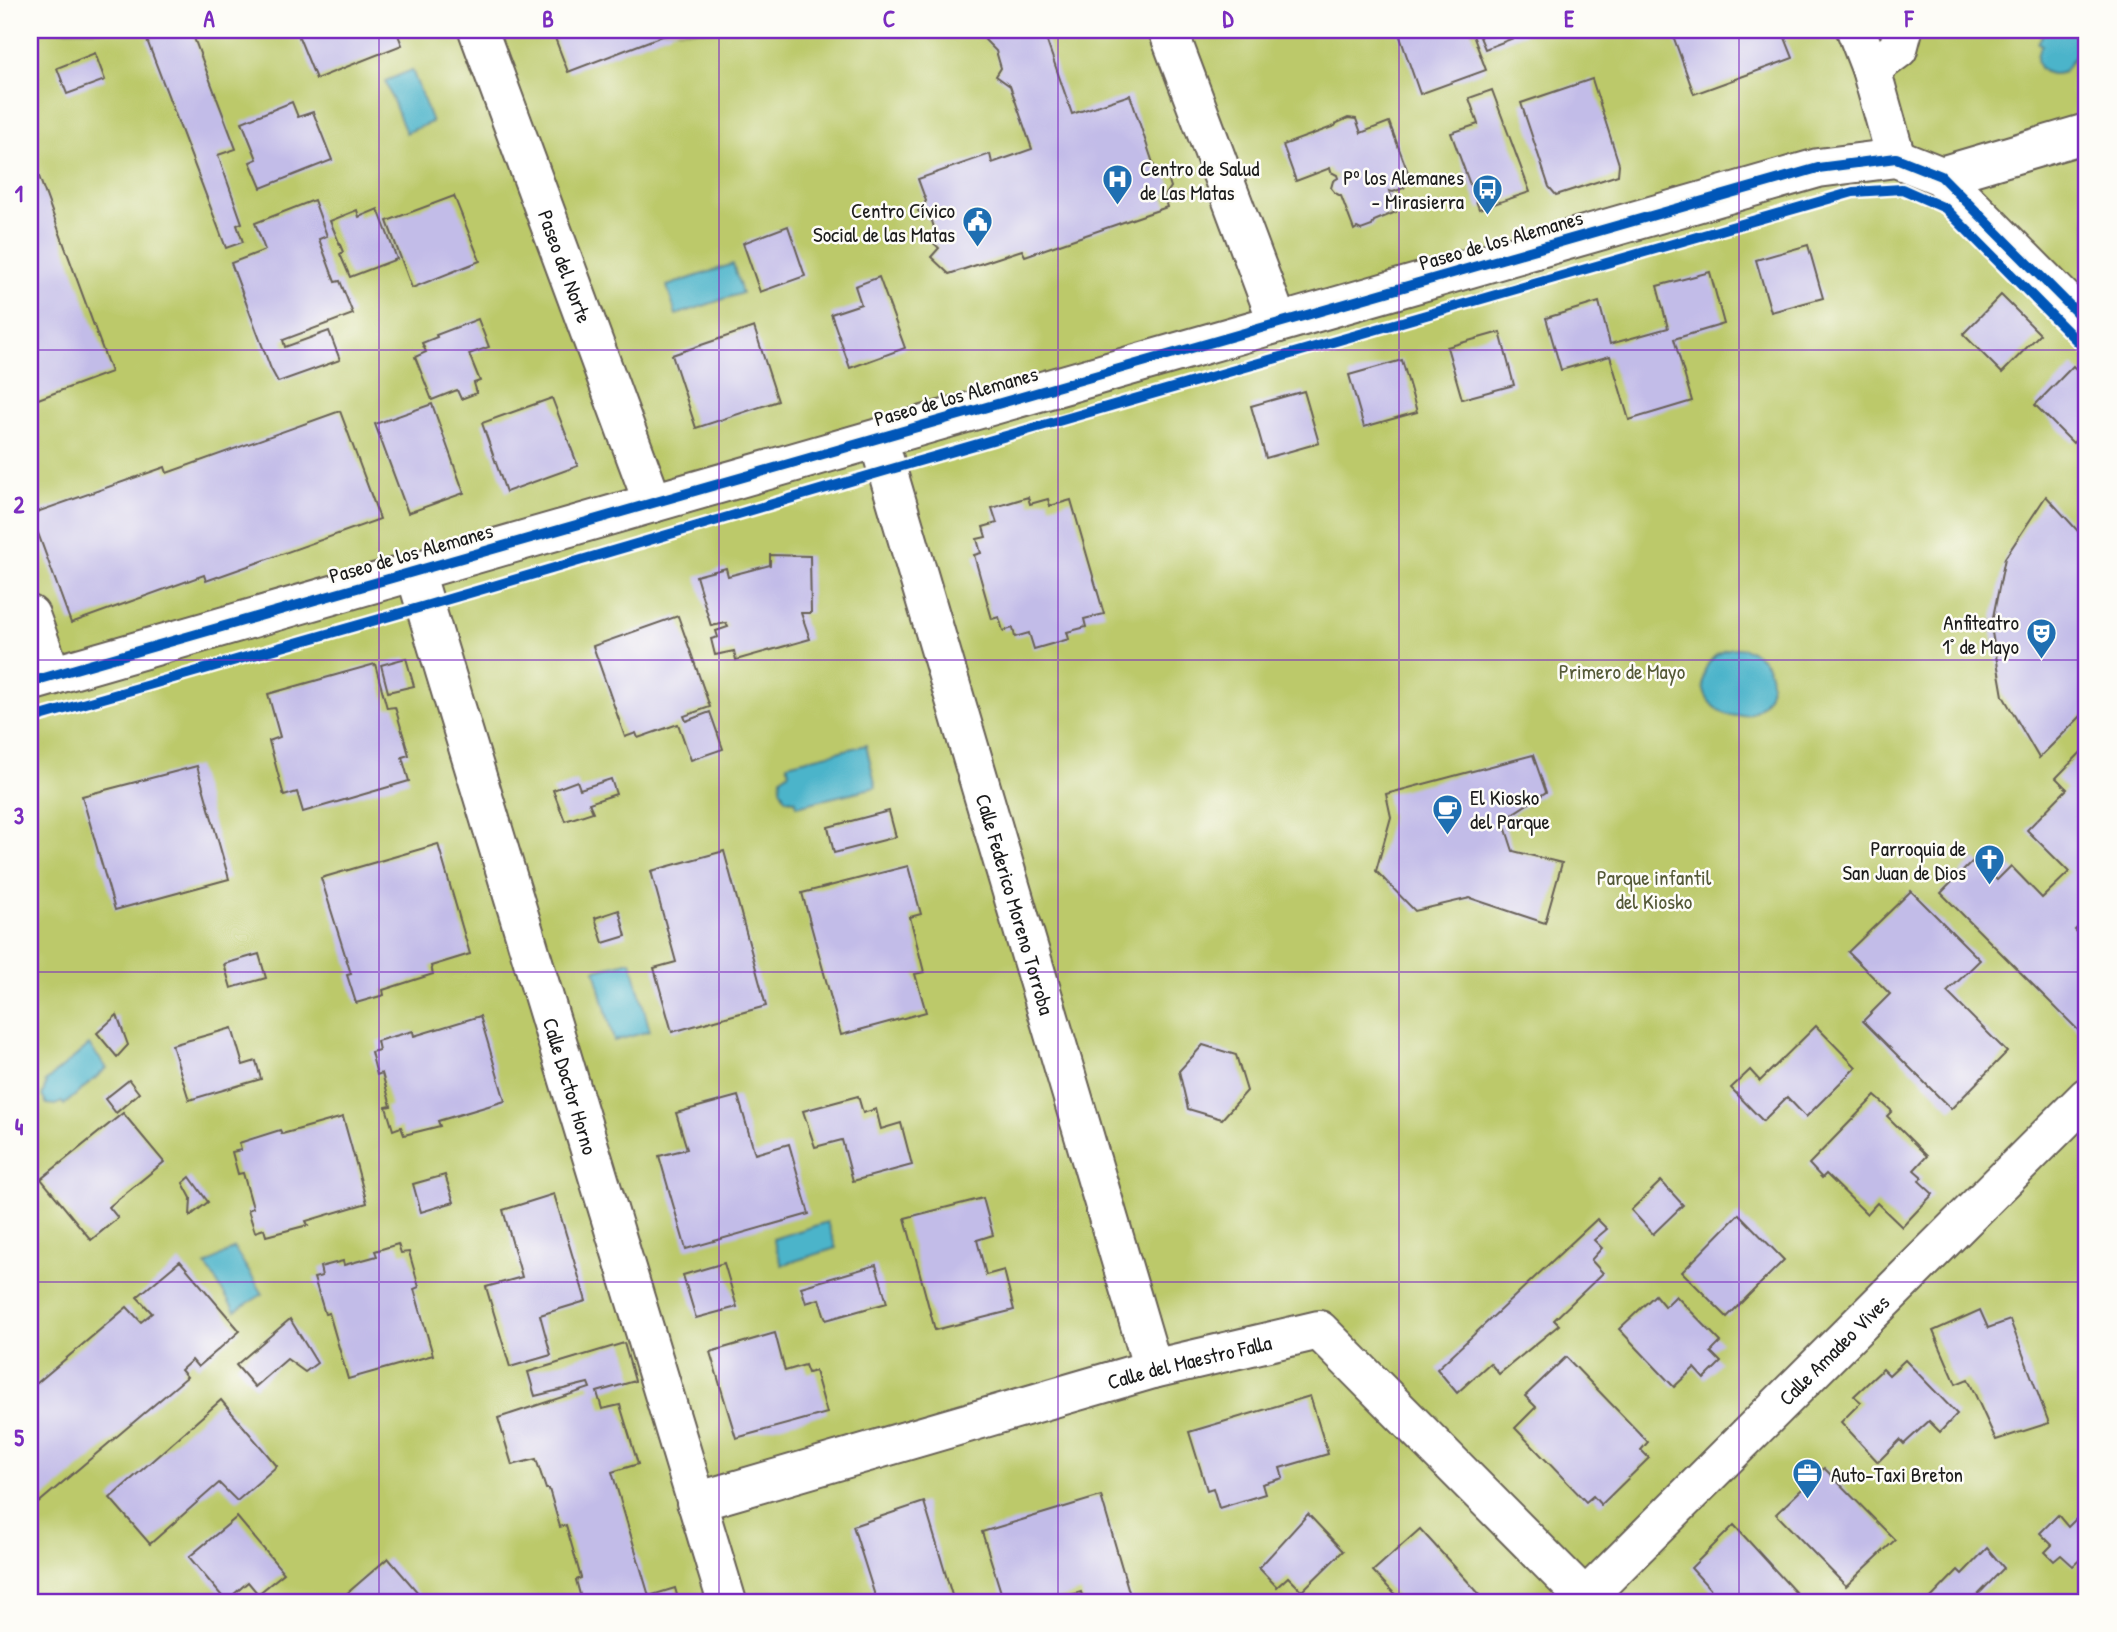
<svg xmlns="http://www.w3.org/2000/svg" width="2117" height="1632" viewBox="0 0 2117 1632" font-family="'Patrick Hand',sans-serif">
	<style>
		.green { fill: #bcc96a; stroke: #6c7243; stroke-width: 2 }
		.water { fill: #4cb4ca; stroke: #346873; stroke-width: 2 }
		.building { fill: #c2bce8 }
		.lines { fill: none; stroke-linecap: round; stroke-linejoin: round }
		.minor-casing { stroke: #676056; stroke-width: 42 }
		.minor { stroke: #fff; stroke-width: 38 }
		.cycleway-casing { stroke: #fdfcf7; stroke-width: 15 }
		.cycleway { stroke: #0057b8; stroke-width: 10 }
		.grid { fill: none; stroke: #7b2cbf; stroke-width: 2; stroke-opacity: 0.55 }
		.labels { text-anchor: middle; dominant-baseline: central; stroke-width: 5; stroke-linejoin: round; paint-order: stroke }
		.poi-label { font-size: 21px; fill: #1c1c1c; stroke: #fdfcf7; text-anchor: end }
		.street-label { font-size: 21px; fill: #1c1c1c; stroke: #fdfcf7 }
		.park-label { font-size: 21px; fill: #545937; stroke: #fdfcf7 }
		.neatline { fill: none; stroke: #7b2cbf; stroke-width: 2.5 }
		.grid-label { font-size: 23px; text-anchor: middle; font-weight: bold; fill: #7b2cbf }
	</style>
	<rect width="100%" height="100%" fill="#fdfcf7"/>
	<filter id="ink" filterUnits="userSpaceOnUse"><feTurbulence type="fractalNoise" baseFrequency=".0143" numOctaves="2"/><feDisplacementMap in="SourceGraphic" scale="14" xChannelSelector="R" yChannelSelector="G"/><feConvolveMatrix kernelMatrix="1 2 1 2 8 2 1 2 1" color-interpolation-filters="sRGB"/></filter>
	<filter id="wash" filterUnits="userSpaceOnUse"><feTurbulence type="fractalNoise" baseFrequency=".00686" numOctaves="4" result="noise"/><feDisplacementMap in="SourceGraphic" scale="28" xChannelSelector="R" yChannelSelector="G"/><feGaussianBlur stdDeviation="1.57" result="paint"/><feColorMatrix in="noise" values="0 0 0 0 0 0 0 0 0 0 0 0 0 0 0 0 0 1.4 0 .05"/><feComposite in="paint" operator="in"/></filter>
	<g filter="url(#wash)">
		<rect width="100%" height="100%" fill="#f3dec1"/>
		<!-- green -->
		<rect class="green" x="30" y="30" width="2057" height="1572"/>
		<!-- water -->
		<g class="water">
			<path d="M2045,30H2087V37L2064,72C2044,80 2029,63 2042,45L2038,43Z"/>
			<polygon points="412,70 432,122 406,133 385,81"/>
			<polygon points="733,264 742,293 676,315 667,286"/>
			<circle cx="1737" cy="682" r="34"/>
			<polygon points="866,745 876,787 797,806 795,800 786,799 780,789 781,778 789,772 787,764"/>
			<polygon points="631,961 650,1031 614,1041 595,970"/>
			<polygon points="89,1045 107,1068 64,1105 62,1102 55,1105 47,1104 42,1096 46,1084 45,1082"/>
			<polygon points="827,1222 836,1248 782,1265 773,1239"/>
			<polygon points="234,1248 263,1294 235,1311 206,1265"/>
		</g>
		<g id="blocks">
			<!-- building -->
			<g class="building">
				<polygon points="175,30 191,30 236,149 218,155 242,223 237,225 243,242 226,248 147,40"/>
				<polygon points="296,30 396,30 402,45 316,79"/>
				<polygon points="552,30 678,30 568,72"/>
				<polygon points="992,30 1043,30 1072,114 1130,95 1155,169 1166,172 1171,187 1164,197 1167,207 1025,256 1022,250 949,274 931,257 939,248 928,238 935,231 932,221 918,211 926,201 918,179 990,154 992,163 1032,149 1010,86 996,76 1001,68 996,51 985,40 993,32"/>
				<polygon points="1411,30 1471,30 1486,70 1420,94 1399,34"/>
				<polygon points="1477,30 1528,30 1529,32 1485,49"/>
				<polygon points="1671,30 1782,30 1793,58 1694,94"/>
				<polygon points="95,53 105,80 67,94 57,68"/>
				<polygon points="1592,79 1619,164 1618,175 1556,195 1549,187 1521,103"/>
				<polygon points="1492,90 1530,192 1479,209 1451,133 1478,124 1469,98"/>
				<polygon points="292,102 298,117 313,112 332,160 261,188 250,162 257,159 242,122"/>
				<polygon points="1348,118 1356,119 1361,133 1389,122 1412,183 1406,184 1404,188 1393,192 1389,191 1396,209 1396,212 1374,221 1372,226 1361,230 1357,228 1354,230 1341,196 1335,193 1331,188 1333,181 1338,178 1337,175 1331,172 1330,168 1296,181 1283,145 1335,126 1337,123"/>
				<polygon points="30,152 111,372 30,402"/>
				<polygon points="454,196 480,261 412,288 387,221"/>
				<polygon points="314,200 327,236 319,239 335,282 340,281 353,314 283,340 285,347 329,331 340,360 278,382 271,369 231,263 265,250 255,223"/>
				<polygon points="378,209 397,259 350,277 340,254 343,252 330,221 357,210 359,217"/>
				<polygon points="788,226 805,276 760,292 743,243"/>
				<polygon points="1808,245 1823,298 1771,312 1756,260"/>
				<polygon points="1710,272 1724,324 1674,339 1692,401 1629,420 1610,356 1561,370 1546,318 1599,302 1610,344 1668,328 1657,286"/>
				<polygon points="879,277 905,348 850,368 831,314 861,304 855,286"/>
				<polygon points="2001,295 2040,334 2002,373 1963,334"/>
				<polygon points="478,319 489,347 469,354 480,381 474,383 477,393 461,399 457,390 432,400 415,357 426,352 422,343 437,337 436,335"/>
				<polygon points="754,327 778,401 696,428 672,355"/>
				<polygon points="1500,332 1514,385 1462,399 1447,347"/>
				<polygon points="1402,360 1417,412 1364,427 1349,375"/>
				<polygon points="2073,366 2087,380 2087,429 2073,443 2035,405"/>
				<polygon points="1304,391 1319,443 1266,458 1251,406"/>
				<polygon points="552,398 578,466 506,492 482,423"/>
				<polygon points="432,404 464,493 408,513 375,424"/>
				<polygon points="340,411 380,519 206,581 204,575 71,623 31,514 165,467 167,473"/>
				<polygon points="2046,496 2087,541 2087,710 2039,758 2003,696 1991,627 2005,558"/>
				<polygon points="1028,497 1030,504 1048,499 1050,506 1071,500 1104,614 1084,619 1086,627 1067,632 1069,639 1034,649 1029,633 1015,637 1013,628 1003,631 999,617 992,619 974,555 981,553 977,539 986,537 983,527 997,523 992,508"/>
				<polygon points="770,555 810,556 811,613 801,613 810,639 736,660 734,651 715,655 711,639 718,637 716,631 728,627 726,623 711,626 696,576 726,568 728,576 770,565"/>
				<polygon points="678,616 710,707 684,716 686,721 710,712 723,749 691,760 678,724 638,738 636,733 625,737 593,646"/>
				<polygon points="406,658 414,686 388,692 381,665"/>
				<polygon points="375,664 387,708 395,707 409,755 402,757 409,781 303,812 297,792 284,796 269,741 280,737 268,694"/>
				<polygon points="2087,746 2087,918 2075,930 2087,942 2087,1027 2081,1033 1941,893 1975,859 1997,880 2011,866 2042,898 2069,872 2027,830 2067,789 2056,778"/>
				<polygon points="1533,755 1546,792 1503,820 1513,851 1562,863 1545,923 1470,898 1415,911 1376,871 1391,817 1386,794"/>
				<polygon points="197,766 229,879 115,910 82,796"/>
				<polygon points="611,779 616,794 589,803 593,812 565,821 553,790 577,781 580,789"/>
				<polygon points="889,811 896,837 834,853 828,827"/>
				<polygon points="438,844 470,954 431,966 433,974 383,990 384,995 356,1003 347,975 351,974 321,878"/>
				<polygon points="724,851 766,1006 672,1032 654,968 676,962 651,871"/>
				<polygon points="908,866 921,914 910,917 924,972 915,974 926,1012 841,1035 802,893"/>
				<polygon points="1911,891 1980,960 1947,992 2007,1052 1951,1109 1863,1021 1890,994 1848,952"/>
				<polygon points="619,910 626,936 603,943 595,918"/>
				<polygon points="259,954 266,978 231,988 224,964"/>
				<polygon points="117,1015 128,1045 117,1057 97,1033"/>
				<polygon points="480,1016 505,1101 438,1121 440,1126 404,1135 401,1127 393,1130 386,1107 391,1106 382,1073 377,1075 371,1052 379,1050 377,1041 413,1031 414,1036"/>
				<polygon points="1816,1026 1856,1067 1806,1117 1787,1097 1763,1121 1731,1088 1750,1070 1760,1081"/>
				<polygon points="232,1028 243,1065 256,1061 261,1079 189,1100 172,1045"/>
				<polygon points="1203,1045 1236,1055 1247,1091 1222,1119 1188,1109 1179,1071"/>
				<polygon points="129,1080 139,1093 116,1113 105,1099"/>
				<polygon points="738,1096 755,1154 789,1144 809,1214 686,1249 659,1156 687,1149 676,1113"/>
				<polygon points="858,1096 863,1113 876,1109 881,1129 901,1123 912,1165 853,1181 842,1140 815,1147 803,1111"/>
				<polygon points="1875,1096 1892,1111 1887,1116 1927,1156 1914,1170 1922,1177 1919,1181 1933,1194 1902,1227 1877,1203 1867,1214 1826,1174 1822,1178 1809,1164"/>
				<polygon points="123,1113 164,1162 109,1207 118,1218 91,1240 41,1179"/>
				<polygon points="343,1117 367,1203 306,1221 308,1225 266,1236 264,1229 255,1232 248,1210 253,1208 243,1173 238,1174 232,1152 241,1150 239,1143 280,1130 282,1134"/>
				<polygon points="445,1175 454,1202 421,1212 413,1184"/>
				<polygon points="190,1177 208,1202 190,1216 191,1198 183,1183"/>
				<polygon points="1661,1181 1683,1205 1653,1234 1631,1210"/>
				<polygon points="554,1194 586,1301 540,1315 551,1355 510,1367 486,1287 522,1277 503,1210"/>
				<polygon points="983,1198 993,1235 977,1240 986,1275 1004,1270 1014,1310 935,1330 905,1218"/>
				<polygon points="1739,1214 1784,1260 1727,1317 1682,1272"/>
				<polygon points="1597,1219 1607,1229 1594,1240 1602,1248 1591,1260 1603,1273 1554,1320 1559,1325 1499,1374 1490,1363 1457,1393 1437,1369"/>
				<polygon points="398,1244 401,1253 409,1252 419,1287 414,1289 433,1355 348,1379 329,1313 325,1314 314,1278 322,1276 320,1267 343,1261 344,1265 377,1256 375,1251"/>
				<polygon points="180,1261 240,1331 198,1367 192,1360 181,1370 187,1377 30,1510 30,1389 127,1307 141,1322 152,1313 137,1297"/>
				<polygon points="724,1263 737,1307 696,1318 683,1275"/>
				<polygon points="876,1265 887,1303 826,1320 819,1299 806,1303 801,1287"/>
				<polygon points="1655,1295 1665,1307 1676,1296 1721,1342 1711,1352 1721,1362 1704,1379 1694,1368 1674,1387 1619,1329"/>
				<polygon points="1980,1310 1988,1328 2010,1320 2049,1423 1996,1440 1968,1379 1956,1384 1933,1331"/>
				<polygon points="290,1319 317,1363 305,1372 287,1359 255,1387 236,1365"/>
				<polygon points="775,1333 785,1371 805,1365 808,1373 815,1371 827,1413 736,1438 710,1352"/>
				<polygon points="624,1343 635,1381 597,1392 602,1409 620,1405 638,1464 612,1472 649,1596 675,1588 679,1602 582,1602 576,1580 581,1578 566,1525 560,1527 549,1489 546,1489 536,1459 512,1465 498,1418 590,1388 588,1383 535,1396 528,1372"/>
				<polygon points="1566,1357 1648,1442 1641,1450 1649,1458 1601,1505 1593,1496 1586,1502 1515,1428 1536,1407 1525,1396"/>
				<polygon points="1905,1360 1957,1414 1940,1432 1929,1421 1904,1444 1900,1440 1878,1462 1841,1422 1861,1402 1854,1396 1883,1369 1889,1375"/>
				<polygon points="1310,1396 1328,1454 1280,1468 1283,1478 1262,1484 1265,1494 1219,1508 1213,1488 1207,1490 1189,1432"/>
				<polygon points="221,1400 277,1466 237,1501 219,1483 150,1544 110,1498"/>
				<polygon points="1824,1468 1895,1540 1846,1586 1776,1514"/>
				<polygon points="1101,1496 1132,1602 1084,1602 1081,1592 1048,1602 1004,1602 982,1532"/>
				<polygon points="924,1502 954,1602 866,1602 876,1599 853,1526"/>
				<polygon points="1308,1514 1343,1551 1302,1591 1288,1577 1277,1587 1259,1568"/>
				<polygon points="2081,1514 2087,1520 2087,1553 2073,1566 2061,1555 2054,1561 2045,1552 2052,1545 2040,1533 2058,1515 2068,1527"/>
				<polygon points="237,1517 284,1573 258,1594 248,1582 226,1601 189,1557"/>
				<polygon points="1734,1525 1797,1594 1788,1602 1704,1602 1701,1599 1711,1590 1691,1568"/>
				<polygon points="1420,1529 1482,1597 1476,1602 1402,1602 1373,1571"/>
				<polygon points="1987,1548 2004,1568 1971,1602 1927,1602 1958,1570 1962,1574"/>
				<polygon points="388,1558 426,1602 337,1602"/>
			</g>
		</g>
	</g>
	<g filter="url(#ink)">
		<use href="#blocks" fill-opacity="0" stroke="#676056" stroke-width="2"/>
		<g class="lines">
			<defs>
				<g id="minor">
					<path id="s1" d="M478,30L653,503"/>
					<polyline points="1168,30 1278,323"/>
					<polyline points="1856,30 1871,69 1896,158"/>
					<polyline points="1871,69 1898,49 1903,30"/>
					<polyline points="1941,176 2087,133"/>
					<path id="s2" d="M878,439L1153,1369"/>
					<path id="s3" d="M415,572L727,1602"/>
					<polyline points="30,615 52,676"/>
					<polyline points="30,682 1818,168 1896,158 1941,176 2087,323"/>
					<path id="s4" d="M696,1502L1153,1369L1319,1330L1589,1602"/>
					<path id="s5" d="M1581,1602L2087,1097"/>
				</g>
			</defs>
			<!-- minor casing -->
			<use href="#minor" class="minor-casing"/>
			<!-- minor -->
			<use href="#minor" class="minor"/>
			<defs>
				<g id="cycleway">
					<polyline points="30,682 1818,168 1896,158 1941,176 2087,323"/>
					<polyline points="30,719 425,606 888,470 1853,192 1902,189 1945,208 2087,351"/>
				</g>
			</defs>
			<!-- cycleway casing -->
			<use href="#cycleway" class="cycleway-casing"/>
			<!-- cycleway -->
			<use href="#cycleway" class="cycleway"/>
		</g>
	</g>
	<!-- grid -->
	<path class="grid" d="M379,30V1602M719,30V1602M1058,30V1602M1399,30V1602M1739,30V1602M30,350H2087M30,660H2087M30,972H2087M30,1282H2087"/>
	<!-- icons -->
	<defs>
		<symbol id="hospital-pin" viewBox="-11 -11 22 30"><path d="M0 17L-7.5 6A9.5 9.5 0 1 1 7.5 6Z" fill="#1f6fb2" stroke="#fdfcf7"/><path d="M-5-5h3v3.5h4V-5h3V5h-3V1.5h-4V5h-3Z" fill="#fff"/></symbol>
		<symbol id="bus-pin" viewBox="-11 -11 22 30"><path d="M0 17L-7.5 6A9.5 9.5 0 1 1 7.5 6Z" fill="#1f6fb2" stroke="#fdfcf7"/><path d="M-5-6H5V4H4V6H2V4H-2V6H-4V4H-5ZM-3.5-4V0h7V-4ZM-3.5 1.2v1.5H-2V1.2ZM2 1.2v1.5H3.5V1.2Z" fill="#fff"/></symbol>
		<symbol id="civic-pin" viewBox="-11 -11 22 30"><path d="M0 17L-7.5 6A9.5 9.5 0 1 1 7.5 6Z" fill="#1f6fb2" stroke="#fdfcf7"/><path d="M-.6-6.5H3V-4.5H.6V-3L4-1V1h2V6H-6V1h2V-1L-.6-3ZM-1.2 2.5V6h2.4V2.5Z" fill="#fff"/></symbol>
		<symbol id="theatre-pin" viewBox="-11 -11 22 30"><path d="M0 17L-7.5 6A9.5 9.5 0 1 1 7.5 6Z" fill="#1f6fb2" stroke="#fdfcf7"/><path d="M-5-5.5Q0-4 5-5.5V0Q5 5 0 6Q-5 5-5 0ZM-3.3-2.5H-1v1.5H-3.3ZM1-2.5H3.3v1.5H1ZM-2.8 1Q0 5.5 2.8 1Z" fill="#fff"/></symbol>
		<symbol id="cafe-pin" viewBox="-11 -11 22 30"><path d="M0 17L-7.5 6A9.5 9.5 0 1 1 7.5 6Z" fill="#1f6fb2" stroke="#fdfcf7"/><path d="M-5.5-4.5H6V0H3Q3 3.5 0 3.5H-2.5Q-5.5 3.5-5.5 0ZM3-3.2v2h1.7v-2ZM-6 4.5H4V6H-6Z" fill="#fff"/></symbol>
		<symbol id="church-pin" viewBox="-11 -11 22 30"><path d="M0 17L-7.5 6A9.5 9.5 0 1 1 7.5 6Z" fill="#1f6fb2" stroke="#fdfcf7"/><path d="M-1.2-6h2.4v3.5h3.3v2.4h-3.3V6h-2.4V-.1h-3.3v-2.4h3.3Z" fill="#fff"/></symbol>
		<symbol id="office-pin" viewBox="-11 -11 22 30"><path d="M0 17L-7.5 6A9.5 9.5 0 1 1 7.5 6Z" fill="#1f6fb2" stroke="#fdfcf7"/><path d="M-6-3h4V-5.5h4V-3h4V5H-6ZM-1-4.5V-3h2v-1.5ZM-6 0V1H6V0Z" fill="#fff"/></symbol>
	</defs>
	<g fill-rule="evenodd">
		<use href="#hospital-pin" x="1100" y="162" width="35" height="47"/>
		<use href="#bus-pin" x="1470" y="172" width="35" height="47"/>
		<use href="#civic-pin" x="960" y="204" width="35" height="47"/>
		<use href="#theatre-pin" x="2024" y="616" width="35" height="47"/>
		<use href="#cafe-pin" x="1430" y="792" width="35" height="47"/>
		<use href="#church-pin" x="1972" y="842" width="35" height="47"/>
		<use href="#office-pin" x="1790" y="1456" width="35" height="47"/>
	</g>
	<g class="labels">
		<!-- poi labels -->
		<g class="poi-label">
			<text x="1140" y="168" text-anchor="start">Centro de Salud<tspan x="1140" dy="24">de Las Matas</tspan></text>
			<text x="1464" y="177">Pº los Alemanes<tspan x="1464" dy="24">- Mirasierra</tspan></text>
			<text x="955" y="210">Centro Cívico<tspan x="955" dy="24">Social de las Matas</tspan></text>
			<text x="2019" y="622">Anfiteatro<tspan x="2019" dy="24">1° de Mayo</tspan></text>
			<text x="1470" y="797" text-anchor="start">El Kiosko<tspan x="1470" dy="24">del Parque</tspan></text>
			<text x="1966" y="848">Parroquia de<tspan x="1966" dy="24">San Juan de Dios</tspan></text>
			<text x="1831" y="1474" text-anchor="start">Auto-Taxi Breton</text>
		</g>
		<!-- street labels -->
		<g class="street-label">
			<text transform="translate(1501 240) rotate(-16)">Paseo de los Alemanes</text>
			<text stroke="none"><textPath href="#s1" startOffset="252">Paseo del Norte</textPath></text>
			<text transform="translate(956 396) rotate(-16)">Paseo de los Alemanes</text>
			<text transform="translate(411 553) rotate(-16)">Paseo de los Alemanes</text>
			<text stroke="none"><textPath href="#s2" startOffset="485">Calle Federico Moreno Torroba</textPath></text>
			<text stroke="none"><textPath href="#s3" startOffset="537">Calle Doctor Horno</textPath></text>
			<text stroke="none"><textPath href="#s5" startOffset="357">Calle Amadeo Vives</textPath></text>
			<text stroke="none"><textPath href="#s4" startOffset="513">Calle del Maestro Falla</textPath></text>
		</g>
		<!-- park labels -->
		<g class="park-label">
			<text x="1622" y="671">Primero de Mayo</text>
			<text x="1654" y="877">Parque infantil<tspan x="1654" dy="24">del Kiosko</tspan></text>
		</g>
	</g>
	<!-- margin -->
	<rect width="2117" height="1632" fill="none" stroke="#fdfcf7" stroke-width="77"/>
	<rect x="38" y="38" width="2040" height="1556" class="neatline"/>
	<g class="grid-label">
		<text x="209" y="27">A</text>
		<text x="548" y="27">B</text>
		<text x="889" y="27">C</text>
		<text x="1228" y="27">D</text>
		<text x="1569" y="27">E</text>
		<text x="1909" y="27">F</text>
		<text x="19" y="202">1</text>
		<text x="19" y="513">2</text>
		<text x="19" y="824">3</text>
		<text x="19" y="1135">4</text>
		<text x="19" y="1446">5</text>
	</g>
</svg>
